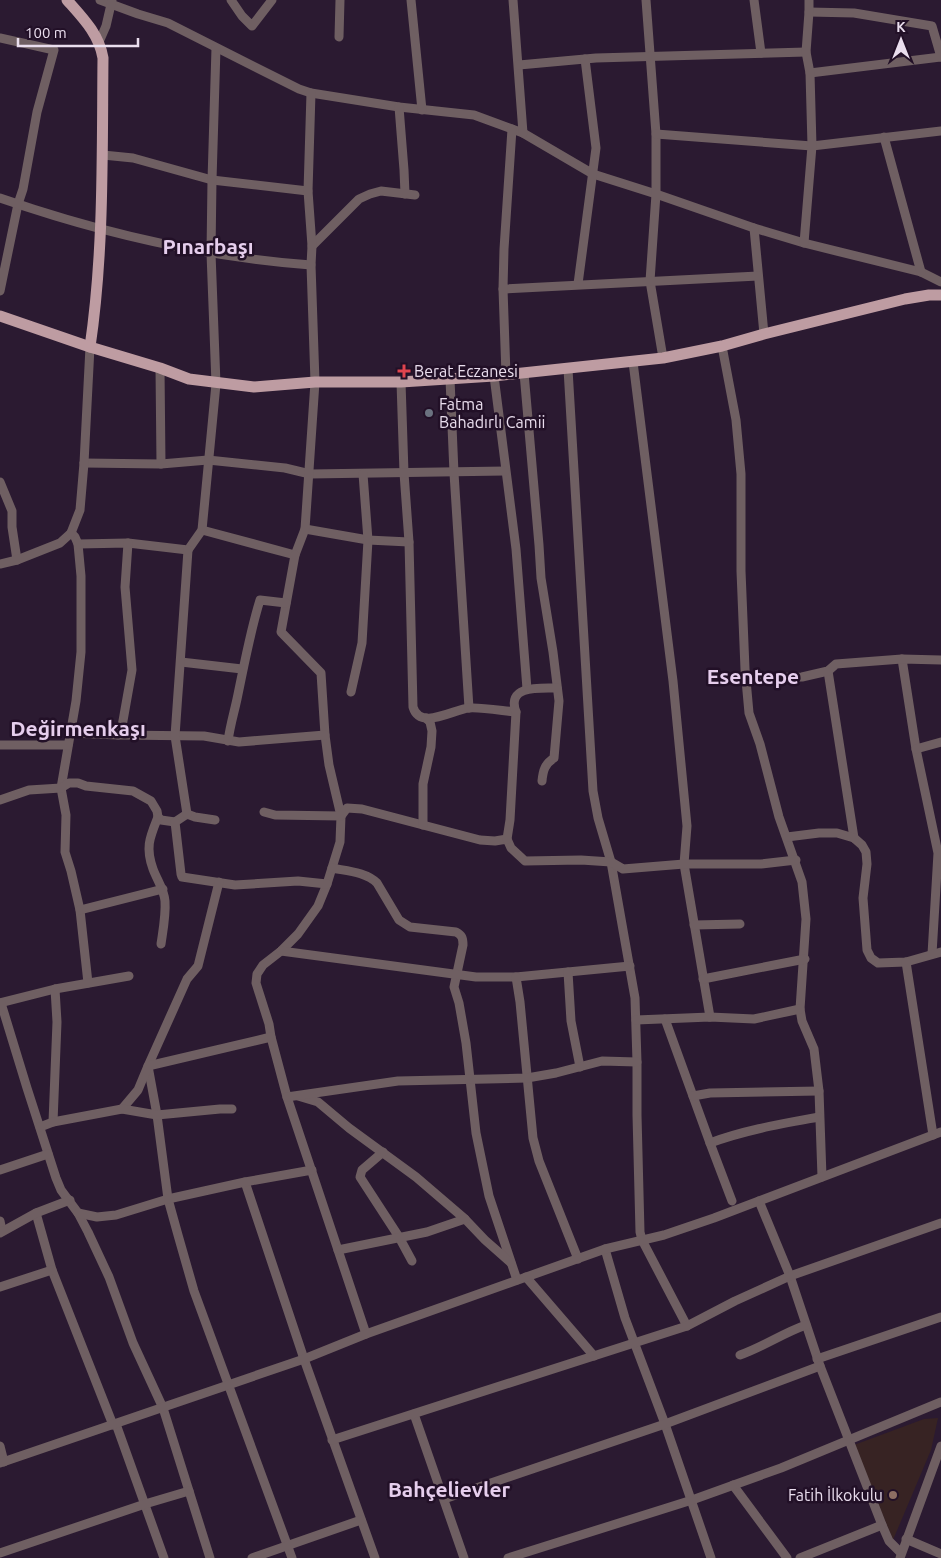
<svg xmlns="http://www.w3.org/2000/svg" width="941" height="1558" viewBox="0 0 941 1558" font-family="Ubuntu,sans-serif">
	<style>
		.education { fill: #372323 }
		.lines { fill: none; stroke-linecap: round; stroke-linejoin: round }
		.minor { stroke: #6f5f62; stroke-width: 9 }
		.major { stroke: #be9ca2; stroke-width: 11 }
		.health-dot { fill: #e0444e; stroke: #221027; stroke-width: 2 }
		.worship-dot { fill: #6b7280; stroke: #221027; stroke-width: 2 }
		.education-dot { fill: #8d6e63; stroke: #221027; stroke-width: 2 }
		.labels { text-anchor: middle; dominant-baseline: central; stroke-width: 5; stroke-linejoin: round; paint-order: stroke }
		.poi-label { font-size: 16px; fill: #eadeee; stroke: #221027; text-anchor: start }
		.district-label { font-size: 21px; font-weight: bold; fill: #e6ceed; stroke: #221027 }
	</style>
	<rect width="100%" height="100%" fill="#2b1a31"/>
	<!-- education -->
	<polygon class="education" points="938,1418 931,1450 893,1540 854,1445 924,1419"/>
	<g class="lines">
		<!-- minor -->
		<g class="minor">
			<polyline points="100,0 138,14 168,23 267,73 299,89 311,93 399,107 474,115 523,133 593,174 656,194 754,228 804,243 921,272 941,282"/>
			<polyline points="231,0 242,16 252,26 272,0"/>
			<polyline points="411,0 422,110"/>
			<polyline points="513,0 523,133"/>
			<polyline points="646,0 656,134 656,194 650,281 663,358"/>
			<polyline points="754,0 761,53"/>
			<polyline points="809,12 854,13 932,26 941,57"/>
			<polyline points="339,37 340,0"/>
			<polyline points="0,38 54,50 37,112 23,189 18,204 0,291"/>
			<polyline points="99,42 106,26 112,0"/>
			<polyline points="519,65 596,58 806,52"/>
			<polyline points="810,73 941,57"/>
			<polyline points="399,107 404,170 405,194"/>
			<polyline points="656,134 812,146 941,131"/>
			<polyline points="884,137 921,272"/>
			<polyline points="103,155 133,158 212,180 308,191"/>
			<path d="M0,198C101,233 203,257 311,265"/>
			<polyline points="754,228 764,334"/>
			<polyline points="804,243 812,146 810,73 806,52 809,12 809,0"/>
			<polyline points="312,246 359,199 370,194 381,191 415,195"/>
			<polyline points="578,284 596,148 585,59"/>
			<polyline points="503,289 758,276"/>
			<polyline points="722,346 736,420 741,474 741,571 745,669 749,713 760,744 779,817 802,882 806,919 800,1009 802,1021 814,1049 819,1091 822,1177"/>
			<polyline points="633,362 673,681 687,826 684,864 710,1017"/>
			<polyline points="160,368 161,464"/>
			<polyline points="568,369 593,791 598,818 611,862 635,998 637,1062 637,1115 640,1232 642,1240 687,1326"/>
			<path d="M524,373L539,545L541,578L553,652L559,701L554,758C545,764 543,770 542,781"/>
			<polyline points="506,375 503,289 504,249 512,129"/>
			<polyline points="494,376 516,549 527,689"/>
			<polyline points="450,379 454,473 469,708"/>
			<path d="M401,382L404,473L409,542L413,707C420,731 454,709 469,708C481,707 504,711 516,712"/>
			<polyline points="84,463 161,464 208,460 285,468 310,474 505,471"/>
			<polyline points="0,482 12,511 12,527 17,560"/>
			<polyline points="305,529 368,540 409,542"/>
			<polyline points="202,530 295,555 305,529 315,382 311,265 312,246 308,191 311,93"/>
			<polyline points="71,533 75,537 78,544 81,576 81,652 76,701 61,788 66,815 65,852 71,871 80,910 88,983"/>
			<polyline points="78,544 128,543 188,550 202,530 216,384 211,253 212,180 216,48"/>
			<polyline points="295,555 281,632 321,673 325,735 329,765 341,816 340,842 327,884 318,906 298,934 281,951 263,965 257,974 256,983 269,1024 271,1037 287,1097 366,1334"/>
			<polyline points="0,564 17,560 60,543 71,533 80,510 84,463 90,347"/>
			<polyline points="902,659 916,749 938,853 932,954"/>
			<polyline points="181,662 242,669"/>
			<polyline points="828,671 854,838"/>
			<polyline points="747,678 802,677 828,671 836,664 902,659 941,660"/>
			<polyline points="351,692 362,643 368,540 363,474"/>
			<polyline points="71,733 118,735 204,736 239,742 325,735"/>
			<polyline points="118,735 121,732 132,670 125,587 128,543"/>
			<path d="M228,741C230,726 234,713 237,699C244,666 250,632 260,600L286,603"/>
			<polyline points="0,745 68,745"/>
			<polyline points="916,749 941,742"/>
			<polyline points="0,800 29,790 61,788 69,783 78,783 86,786 133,791 151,801 157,811 158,817 161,820 175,822 187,814 195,817 215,820"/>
			<polyline points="264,812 275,815 341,816 347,808 362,809 480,840 495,841 507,839 511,848 525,861 581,860 611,862 623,869 684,864 761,864 796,860"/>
			<polyline points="187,814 175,736 188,550"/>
			<path d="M158,817C150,837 145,847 153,869C157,880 164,889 165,901C166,915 163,930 161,944"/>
			<polyline points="175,822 181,874 182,877 235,885 298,881 327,884"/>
			<polyline points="423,825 423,784 431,747 432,731 430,722 426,718"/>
			<polyline points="787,837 819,833 837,833 854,838 862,845 866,852 867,864 863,898 867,950 871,958 878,963 906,962 941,952"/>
			<path d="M507,839L510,820L516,712C506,685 540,688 557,688"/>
			<path d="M332,868C347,871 366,872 377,883L399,920L410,927L456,932C462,935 463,938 463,945L454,987L459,1003L466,1043L476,1133L489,1196L517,1280"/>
			<polyline points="219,882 198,966 187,979 148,1066 157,1115 168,1199 178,1235 194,1291 292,1558"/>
			<polyline points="80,910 163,889"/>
			<polyline points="694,925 740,924"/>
			<polyline points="281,951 476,977 516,977 630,966"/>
			<polyline points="906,962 933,1135"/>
			<polyline points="568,972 571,1021 580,1067"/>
			<polyline points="516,977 520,1002 533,1138 539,1161 578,1259"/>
			<polyline points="703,979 805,959"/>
			<polyline points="0,1003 55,989 129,976"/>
			<polyline points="1,1003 27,1088 56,1178 61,1190 78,1213 88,1232 109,1277 133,1343 163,1408 210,1558"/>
			<polyline points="665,1019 710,1143 732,1201"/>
			<polyline points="636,1020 710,1017 754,1019 800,1009"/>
			<polyline points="298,1096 318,1102 349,1128 416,1177 465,1219 485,1240 511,1263"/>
			<polyline points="693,1096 710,1093 819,1091"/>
			<polyline points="287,1097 398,1081 527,1078 556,1073 602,1061 637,1062"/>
			<polyline points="122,1109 138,1090 148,1066 271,1037"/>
			<polyline points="53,1122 57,1022 55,989"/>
			<polyline points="40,1127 53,1122 122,1109 157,1115 220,1109 232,1109"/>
			<path d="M710,1143C745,1130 781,1124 819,1117"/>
			<polyline points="383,1152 362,1170 360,1177 399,1237 412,1261"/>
			<polyline points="0,1170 48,1154"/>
			<polyline points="245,1182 304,1359 375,1558"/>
			<polyline points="759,1201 790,1276 820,1366 882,1525 889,1541 901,1553"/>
			<polyline points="36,1213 52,1270 113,1425"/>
			<polyline points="78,1213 97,1217 116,1215 168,1199 245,1182 312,1170"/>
			<polyline points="0,1221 2,1231"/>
			<polyline points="0,1233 36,1213 70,1200"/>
			<polyline points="605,1249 625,1318 665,1424 711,1558"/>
			<polyline points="338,1250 427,1232 465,1219"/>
			<polyline points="526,1277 594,1356"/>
			<polyline points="0,1287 52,1270"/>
			<path d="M740,1355C763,1347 783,1333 806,1325"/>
			<polyline points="817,1359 941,1317"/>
			<polyline points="414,1414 464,1558"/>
			<polyline points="116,1424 164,1558"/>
			<polyline points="332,1440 687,1326 735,1301 790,1276 941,1223"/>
			<polyline points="0,1446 4,1462"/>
			<polyline points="0,1463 304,1359 366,1334 605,1249 664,1235 714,1218 941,1132"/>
			<polyline points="733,1485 787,1558"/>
			<polyline points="444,1499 665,1424 820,1366"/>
			<polyline points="906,1539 941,1554"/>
			<polyline points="0,1553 145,1504 189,1491"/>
			<polyline points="252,1558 361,1520"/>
			<polyline points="508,1558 692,1500 781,1468 941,1402"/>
			<polyline points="800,1558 882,1525"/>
			<polyline points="900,1558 941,1446"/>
		</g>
		<!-- major -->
		<g class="major">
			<path d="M67,0C83,18 99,34 103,58C102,155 104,252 90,347"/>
			<polyline points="0,316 90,347 160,368 189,379 254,387 315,382 401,382 494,376 663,358 722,346 764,334 905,299 929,295 941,295"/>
		</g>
	</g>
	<!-- markers -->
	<path class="health-dot" d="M401.5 363.5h5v5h5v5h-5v5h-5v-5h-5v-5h5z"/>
	<circle class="worship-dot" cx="429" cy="413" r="5"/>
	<circle class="education-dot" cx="893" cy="1495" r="5"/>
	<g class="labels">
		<!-- poi labels -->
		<g class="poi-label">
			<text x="414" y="371">Berat Eczanesi</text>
			<text x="439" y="404">Fatma<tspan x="439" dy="18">Bahadırlı Camii</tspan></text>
			<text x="883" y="1495" text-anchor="end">Fatih İlkokulu</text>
		</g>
		<!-- district labels -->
		<g class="district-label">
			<text x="208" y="246">Pınarbaşı</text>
			<text x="753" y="676">Esentepe</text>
			<text x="78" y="728">Değirmenkaşı</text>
			<text x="449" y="1489">Bahçelievler</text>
		</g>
	</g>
	<!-- north arrow -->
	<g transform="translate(901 40)" stroke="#221027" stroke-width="4" paint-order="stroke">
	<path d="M0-4L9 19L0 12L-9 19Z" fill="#eadeee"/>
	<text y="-8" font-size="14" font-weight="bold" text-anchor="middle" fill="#eadeee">K</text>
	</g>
	<!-- scale -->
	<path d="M18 38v8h120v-8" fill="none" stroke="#eadeee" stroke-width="2.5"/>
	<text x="25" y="38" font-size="15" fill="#eadeee" stroke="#221027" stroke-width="4" paint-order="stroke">100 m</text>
</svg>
